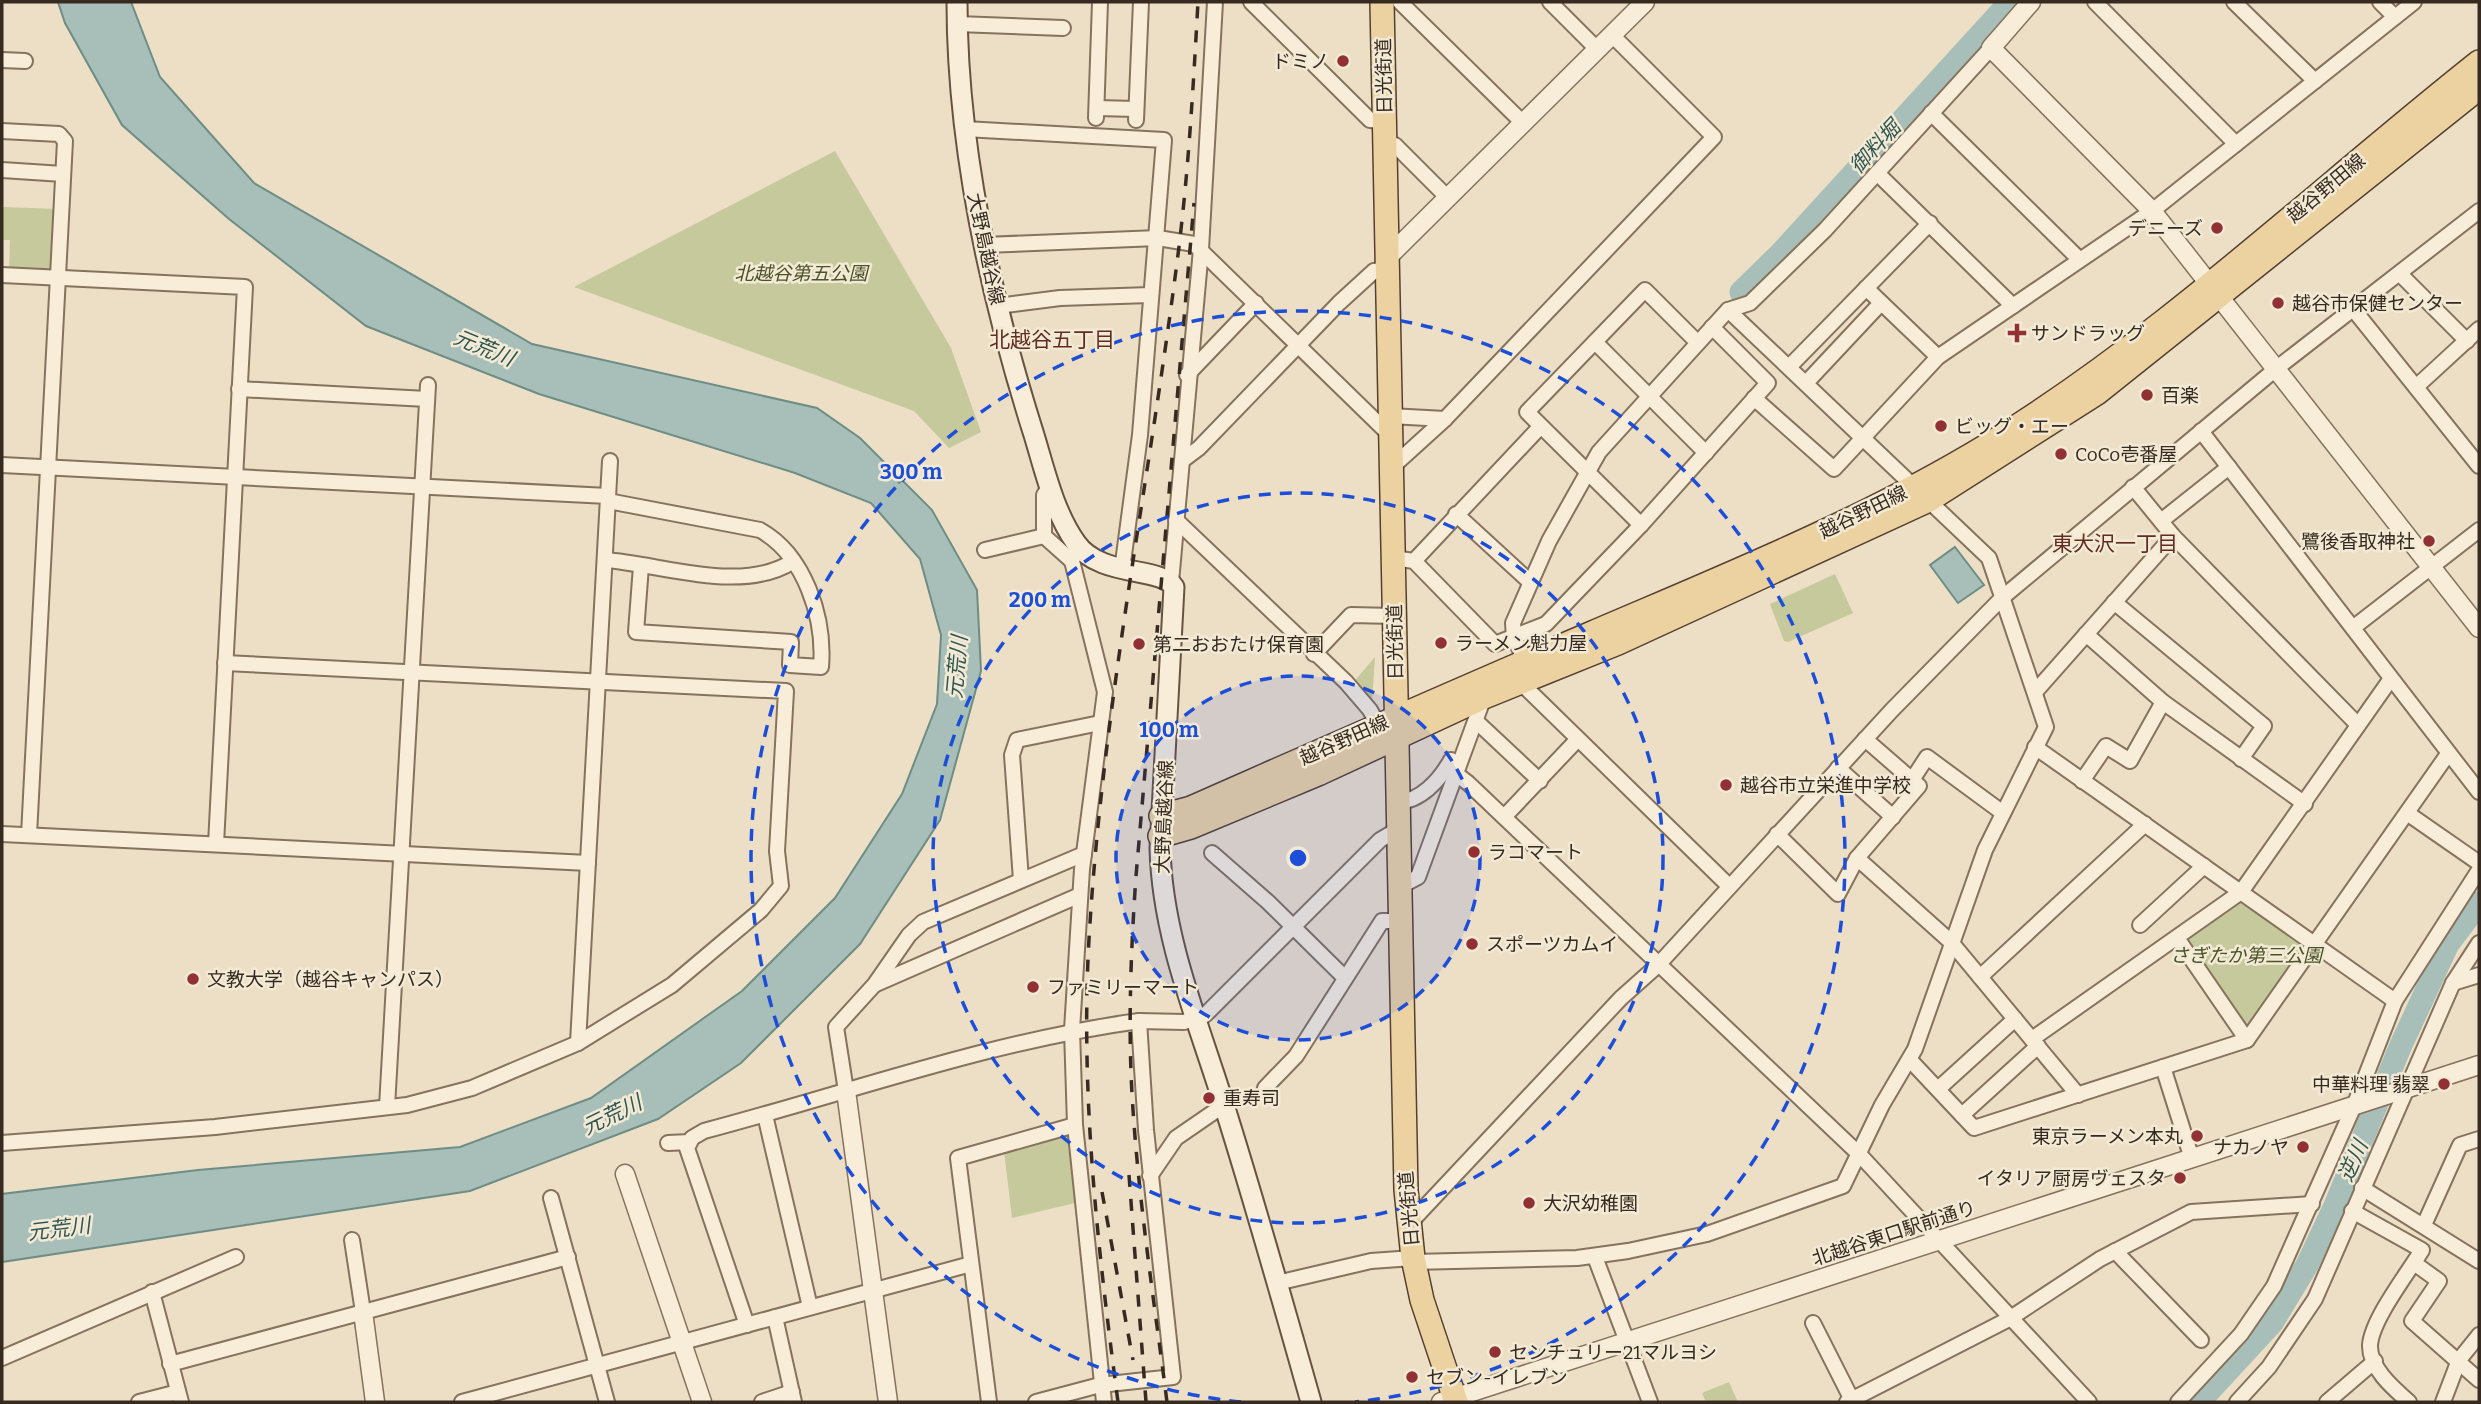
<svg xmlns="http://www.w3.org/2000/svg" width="2481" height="1404" viewBox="0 0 2481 1404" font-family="Bitter,'Noto Sans JP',serif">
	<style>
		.green { fill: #c5c99b }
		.water { fill: #a7bfb8; stroke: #6e8d85; stroke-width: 2 }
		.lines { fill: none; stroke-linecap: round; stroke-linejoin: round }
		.stream { stroke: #6e8d85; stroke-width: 3.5 }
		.river { stroke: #a7bfb8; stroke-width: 23 }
		.minor-casing { stroke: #86725d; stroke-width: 18 }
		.tertiary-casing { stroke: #86725d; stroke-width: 21 }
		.secondary-casing { stroke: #685340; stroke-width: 23 }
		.primary-casing { stroke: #544031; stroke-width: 26 }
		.minor { stroke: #f7edd9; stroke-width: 14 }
		.tertiary { stroke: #f7edd9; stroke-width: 18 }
		.secondary { stroke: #f7edd9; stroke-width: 19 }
		.primary { stroke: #ecd2a1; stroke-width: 23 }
		.rail { stroke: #372a20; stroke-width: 3.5; stroke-dasharray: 12 12; stroke-linecap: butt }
		.ring { fill: none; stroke: #1d4ed8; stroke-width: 3.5; stroke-dasharray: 12 9 }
		.poi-dot { fill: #913134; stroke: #f3ead5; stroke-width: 2.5 }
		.labels { text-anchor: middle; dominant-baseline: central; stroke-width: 5; stroke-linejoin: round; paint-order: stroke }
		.poi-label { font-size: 19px; fill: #372a20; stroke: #f3ead5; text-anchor: start }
		.street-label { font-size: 19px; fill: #372a20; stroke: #f3ead5 }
		.park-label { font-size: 19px; font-style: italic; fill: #495228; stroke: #f3ead5 }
		.water-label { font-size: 21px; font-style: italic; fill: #305652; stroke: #f3ead5 }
		.neighbourhood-label { font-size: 21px; fill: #612d22; stroke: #f3ead5 }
		.centre { fill: #1d4ed8; stroke: #f3ead5; stroke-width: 3.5 }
		.ring-label { font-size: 21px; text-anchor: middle; font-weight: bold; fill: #1d4ed8; stroke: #f3ead5; stroke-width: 5; stroke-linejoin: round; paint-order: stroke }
	</style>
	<rect width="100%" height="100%" fill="#ecdfc6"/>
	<!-- green -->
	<g class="green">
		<polygon points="835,151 951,348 981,432 949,448 914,411 574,287"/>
		<polygon points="2,207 59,209 56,275 9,273 10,240 2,240"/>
		<polygon points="1835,574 1853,613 1788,642 1784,641 1770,604"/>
		<polygon points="1375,657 1372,703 1352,684"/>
		<polygon points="2240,898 2307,944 2247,1032 2182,939"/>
		<polygon points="1067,1134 1075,1203 1012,1218 1004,1151"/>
		<polygon points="1729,1382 1738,1402 1706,1402 1702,1393"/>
	</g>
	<!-- water -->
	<g class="water">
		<polygon points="58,2 131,2 160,77 254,183 532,344 817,408 860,438 932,510 977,590 981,671 940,820 860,944 741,1063 658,1119 470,1191 2,1262 2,1194 198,1170 460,1147 591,1098 742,991 835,898 902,794 937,704 941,635 920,559 871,503 795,473 539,394 366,326 229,219 122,125 65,23"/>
		<polygon points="1955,547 1984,585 1958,603 1930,565"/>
	</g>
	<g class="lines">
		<!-- stream -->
		<polyline class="stream" points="899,482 912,469"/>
		<!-- river -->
		<g class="river">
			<polyline points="1741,292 1780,254 2010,2"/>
			<polyline points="2199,1402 2272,1323 2307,1265 2334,1208 2401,1045 2448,944 2479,903"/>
		</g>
		<defs>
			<g id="minor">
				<polyline points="1251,2 1370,120 1385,121"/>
				<polyline points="1400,2 1522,122"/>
				<polyline points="1550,2 1598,50"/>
				<polyline points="2095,2 2236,144"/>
				<polyline points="2234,2 2315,81"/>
				<polyline points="2380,2 2395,17"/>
				<polyline points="957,24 1063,28"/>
				<polyline points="2,60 25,61"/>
				<polyline points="1097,108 1136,109"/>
				<polyline points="1931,113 2079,259"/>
				<polyline points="1096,118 1100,2"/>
				<polyline points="1136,120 1141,2"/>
				<polyline points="965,129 1164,140 1140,435 1122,570"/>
				<polyline points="2,131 59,134 65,141 29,835"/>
				<polyline points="1386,146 1395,145 1447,197"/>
				<polyline points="2,170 63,174"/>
				<polyline points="1877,173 2013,306"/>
				<polyline points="984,245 1158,238 1194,244 1390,435"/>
				<polyline points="2400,274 2467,341"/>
				<polyline points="2,275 245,287 216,844"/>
				<polyline points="1866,288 1938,357"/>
				<polyline points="998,306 1060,298 1150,295"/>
				<polyline points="2354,310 2479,466"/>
				<polyline points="1595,342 1706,453"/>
				<polyline points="1789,367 1930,223"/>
				<polyline points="1187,375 1256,303"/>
				<polyline points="1806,383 1881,303"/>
				<polyline points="2416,387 2479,329"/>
				<polyline points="239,389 427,399"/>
				<polyline points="1754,398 1834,469 1938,357 2152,211 2414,2"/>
				<polyline points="1390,416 1445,419"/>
				<polyline points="2201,431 2479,792"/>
				<polyline points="1183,460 1199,448 1339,303 1374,271 1388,269"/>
				<polyline points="2,465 608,496"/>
				<polyline points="1391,468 1445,419 1714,137 1613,36"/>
				<polyline points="2133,487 2173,536 2358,725"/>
				<path d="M608,501L760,530C805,555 825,618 821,667L790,665L791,642L636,632L641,566"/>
				<polyline points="1456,514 1529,581"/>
				<polyline points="1176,520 1346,682 1370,710 1378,725"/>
				<polyline points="2161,521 2229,467"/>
				<polyline points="1641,525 1527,412 1645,290 1698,343"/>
				<polyline points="1044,536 1072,561"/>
				<polyline points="1078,546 1072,561 1105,692 1082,869 1072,1030 1075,1125 1104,1402"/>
				<polyline points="985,550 1044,536 1044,495 1050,486"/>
				<polyline points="1393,558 1414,561 1495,644 1546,624 1641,525 1768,383 1712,327"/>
				<path d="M605,560C662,564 740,594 792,562"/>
				<polyline points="1414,561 1540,427"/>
				<polyline points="1171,582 1201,249 1215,2"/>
				<polyline points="2114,602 2264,726 2241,759"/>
				<polyline points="2354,627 2479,530"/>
				<polyline points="2086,634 2163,702 2305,804"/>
				<polyline points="1314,654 1351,615 1394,616"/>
				<polyline points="1526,661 1514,638 1513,623 1549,541 1599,452 1728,310 1750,303 1825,230 1991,48"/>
				<polyline points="1522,684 1729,886"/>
				<polyline points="2035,692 2173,536"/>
				<polyline points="1476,721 1540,781"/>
				<polyline points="2035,747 2395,1001"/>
				<polyline points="1447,767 1468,783 1860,1155 2089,1402"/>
				<polyline points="1838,768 1893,817"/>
				<polyline points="1912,780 1927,757 2003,813"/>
				<polyline points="2082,781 2106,746 2130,761 2163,702"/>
				<path d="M1397,802C1420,802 1440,780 1451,760"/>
				<polyline points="2407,813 2479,863"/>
				<polyline points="1504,817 1577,740"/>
				<polyline points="2,834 588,863"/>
				<polyline points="1777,834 1838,894 1857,858 1919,786 1865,739"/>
				<polyline points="1212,853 1268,902 1344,977"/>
				<polyline points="1857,858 1951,942 2078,1095"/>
				<polyline points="1021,880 1012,755 1017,740 1100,723"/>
				<polyline points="1399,887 1418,877 1484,697"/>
				<polyline points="2140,925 2204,866"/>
				<polyline points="2177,938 2247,1040"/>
				<polyline points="1980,977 2145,824"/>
				<polyline points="2453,983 2479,975"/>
				<polyline points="876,984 1080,895"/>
				<polyline points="2032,1039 2241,892 2390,680"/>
				<polyline points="578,1043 610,461"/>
				<polyline points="1910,1060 1974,1128 2247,1040 2448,754"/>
				<polyline points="2163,1067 2192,1159"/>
				<polyline points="1265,1088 1296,1056 1382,921 1400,921"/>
				<polyline points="1938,1089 2015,1019"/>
				<polyline points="846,1091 836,1027 875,984 909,935 923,922 1084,854"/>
				<polyline points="387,1107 428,385"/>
				<polyline points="765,1115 810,1307"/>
				<polyline points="1962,1115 2038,1046"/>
				<polyline points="2,1143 215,1127 407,1105 472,1088 578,1043 672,985 761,910 781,886 777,851 786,691 225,663"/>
				<polyline points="668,1143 690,1142"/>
				<polyline points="1150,1176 1176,1138 1224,1105"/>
				<polyline points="2362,1188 2479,1261"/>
				<polyline points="551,1198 607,1402"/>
				<path d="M2352,1211L2422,1250C2408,1273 2372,1319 2370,1345C2369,1368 2394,1389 2409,1402"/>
				<polyline points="1408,1225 1621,998 1658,965 1892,710 2003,597 2277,368 2479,211"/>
				<polyline points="2424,1225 2460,1145 2479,1139"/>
				<polyline points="352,1240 363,1312"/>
				<polyline points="2115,1251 2201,1340"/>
				<polyline points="1595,1257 1650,1402"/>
				<polyline points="1413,1262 1577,1258 1628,1251 1707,1234 1843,1186 1882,1105 1915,1049 1985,850 2046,727 1989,558 1728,310"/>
				<polyline points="2414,1263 2439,1281 2412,1321 2479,1380"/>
				<polyline points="1277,1283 1371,1261 1413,1258"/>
				<polyline points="152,1292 181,1402"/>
				<polyline points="775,1317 794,1402"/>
				<polyline points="1813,1323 1852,1400"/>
				<path d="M747,1325L687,1148L692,1138L704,1131C848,1093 991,1041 1139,1021"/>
				<polyline points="2,1358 236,1257"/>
				<polyline points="170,1364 568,1257"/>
				<polyline points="139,1402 178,1392"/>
				<polyline points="462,1402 971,1264"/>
				<polyline points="762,1402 792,1392"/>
				<polyline points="989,1402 958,1158 1075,1125"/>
				<polyline points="1036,1402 1100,1385 1173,1377 1146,1130 1139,1021 1184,1022 1205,1015 1380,840 1397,830"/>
				<polyline points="1847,1402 2009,1319 2100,1259 2191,1212 2312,1204"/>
				<polyline points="2178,1402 2241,1334 2274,1286 2354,1106 2395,1001 2479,870"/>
				<polyline points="2237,1402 2269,1367 2315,1299 2453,983 2479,943"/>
				<polyline points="2327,1402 2375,1361"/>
				<polyline points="2443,1402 2459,1360 2479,1335"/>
			</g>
			<g id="tertiary">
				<polyline points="2031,2 1991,48 2152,211 2479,628"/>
				<polyline points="1388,257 1645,2"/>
				<polyline points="846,1091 888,1402"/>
				<polyline points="625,1174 702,1402"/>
				<polyline points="363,1312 375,1402"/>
				<polyline points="1441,1402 2479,1065"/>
			</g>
			<path id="secondary" d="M957,2C957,148 990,296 1034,435C1045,471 1054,512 1076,543C1100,578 1161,566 1174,587L1160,848C1162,937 1198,1021 1224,1105C1255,1203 1283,1303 1311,1402"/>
			<g id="primary">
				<polyline points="1382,2 1406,1190 1413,1258 1422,1300 1456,1402"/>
				<path d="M1161,816L1191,808C1325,749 1458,690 1592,633C1725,576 1862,521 1986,446C2164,337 2316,191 2479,62"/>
				<polyline points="1160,836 1191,827 1318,774 1484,697 1618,643 1929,500 2097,393 2479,88"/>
			</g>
		</defs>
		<!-- minor casing -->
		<use href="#minor" class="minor-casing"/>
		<!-- tertiary casing -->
		<use href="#tertiary" class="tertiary-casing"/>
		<!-- secondary casing -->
		<use href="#secondary" class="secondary-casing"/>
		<!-- primary casing -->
		<use href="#primary" class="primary-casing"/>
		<!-- minor -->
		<use href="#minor" class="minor"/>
		<!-- tertiary -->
		<use href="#tertiary" class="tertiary"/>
		<!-- secondary -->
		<use href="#secondary" class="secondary"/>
		<!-- primary -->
		<use href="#primary" class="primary"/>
		<!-- rail -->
		<g class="rail">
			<polyline points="1129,1175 1146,1402"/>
			<polyline points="1102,1192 1133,1360"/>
			<path d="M1118,1402C1097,1243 1079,1084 1090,923C1104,704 1148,487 1176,270C1188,181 1193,91 1198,2"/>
			<path d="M1167,1402C1154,1300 1138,1198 1132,1094C1128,1022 1131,948 1136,876L1194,203"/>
		</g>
	</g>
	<!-- distance rings -->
	<circle cx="1298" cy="858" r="182" fill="#1d4ed8" fill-opacity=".12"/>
	<g class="ring">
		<circle cx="1298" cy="858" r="182"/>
		<circle cx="1298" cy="858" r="365"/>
		<path d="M1241 1402A547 547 0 1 1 1355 1402"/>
	</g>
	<!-- markers -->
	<g class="poi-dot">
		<circle cx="1343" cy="61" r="7"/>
		<circle cx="2217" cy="228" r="7"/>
		<circle cx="2278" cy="303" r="7"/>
		<path d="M2013.5 322.5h7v7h7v7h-7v7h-7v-7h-7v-7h7z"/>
		<circle cx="2147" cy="395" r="7"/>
		<circle cx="1941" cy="426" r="7"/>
		<circle cx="2061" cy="454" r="7"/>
		<circle cx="2429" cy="541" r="7"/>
		<circle cx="1441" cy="643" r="7"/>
		<circle cx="1139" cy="644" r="7"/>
		<circle cx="1726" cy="785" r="7"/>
		<circle cx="1474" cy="852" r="7"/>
		<circle cx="1472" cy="944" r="7"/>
		<circle cx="193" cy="979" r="7"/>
		<circle cx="1033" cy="987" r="7"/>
		<circle cx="2444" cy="1084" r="7"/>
		<circle cx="1209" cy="1098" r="7"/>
		<circle cx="2197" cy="1136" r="7"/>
		<circle cx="2303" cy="1147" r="7"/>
		<circle cx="2180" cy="1178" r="7"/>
		<circle cx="1529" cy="1203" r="7"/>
		<circle cx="1495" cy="1352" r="7"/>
		<circle cx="1412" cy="1377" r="7"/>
	</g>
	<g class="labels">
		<!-- poi labels -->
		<g class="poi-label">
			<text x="1329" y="61" text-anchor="end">ドミノ</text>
			<text x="2203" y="228" text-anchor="end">デニーズ</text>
			<text x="2292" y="303">越谷市保健センター</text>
			<text x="2031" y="333">サンドラッグ</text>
			<text x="2161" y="395">百楽</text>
			<text x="1955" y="426">ビッグ・エー</text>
			<text x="2075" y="454">CoCo壱番屋</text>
			<text x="2415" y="541" text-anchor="end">鷺後香取神社</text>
			<text x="1455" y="643">ラーメン魁力屋</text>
			<text x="1153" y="644">第二おおたけ保育園</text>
			<text x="1740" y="785">越谷市立栄進中学校</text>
			<text x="1488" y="852">ラコマート</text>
			<text x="1486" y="944">スポーツカムイ</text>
			<text x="207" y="979">文教大学（越谷キャンパス）</text>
			<text x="1047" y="987">ファミリーマート</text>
			<text x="2430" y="1084" text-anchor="end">中華料理 翡翠</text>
			<text x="1223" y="1098">重寿司</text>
			<text x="2183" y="1136" text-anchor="end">東京ラーメン本丸</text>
			<text x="2289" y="1147" text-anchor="end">ナカノヤ</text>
			<text x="2166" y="1178" text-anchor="end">イタリア厨房ヴェスタ</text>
			<text x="1543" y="1203">大沢幼稚園</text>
			<text x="1509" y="1352">センチュリー21マルヨシ</text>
			<text x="1426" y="1377">セブン-イレブン</text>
		</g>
		<!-- street labels -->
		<g class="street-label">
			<text transform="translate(1384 76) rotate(-91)">日光街道</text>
			<text transform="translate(2326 188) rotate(-40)">越谷野田線</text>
			<text transform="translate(986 249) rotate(78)">大野島越谷線</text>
			<text transform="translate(1863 512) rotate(-26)">越谷野田線</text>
			<text transform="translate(1395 642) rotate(-91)">日光街道</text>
			<text transform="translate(1344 740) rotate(-24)">越谷野田線</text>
			<text transform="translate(1164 817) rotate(-88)">大野島越谷線</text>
			<text transform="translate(1409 1209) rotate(-95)">日光街道</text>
			<text transform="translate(1894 1233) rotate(-18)">北越谷東口駅前通り</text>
		</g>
		<!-- park labels -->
		<g class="park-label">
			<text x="801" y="273">北越谷第五公園</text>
			<text x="2246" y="955">さぎたか第三公園</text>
		</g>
		<!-- water labels -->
		<g class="water-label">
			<text transform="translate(1875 147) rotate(-47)">御料堀</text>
			<text transform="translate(484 348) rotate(22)">元荒川</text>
			<text transform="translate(957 667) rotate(-85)">元荒川</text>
			<text transform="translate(612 1115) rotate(-26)">元荒川</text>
			<text transform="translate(2353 1161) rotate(-66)">逆川</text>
			<text transform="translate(59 1229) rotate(-7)">元荒川</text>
		</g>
		<!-- neighbourhood labels -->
		<g class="neighbourhood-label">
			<text x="1052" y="340">北越谷五丁目</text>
			<text x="2115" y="544">東大沢一丁目</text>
		</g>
	</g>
	<circle cx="1298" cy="858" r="10" class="centre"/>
	<g class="ring-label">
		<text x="911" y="479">300 m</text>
		<text x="1040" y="607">200 m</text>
		<text x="1169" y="737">100 m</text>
	</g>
	<!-- border -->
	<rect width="2481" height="1404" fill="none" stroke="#372a20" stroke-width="7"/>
</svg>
